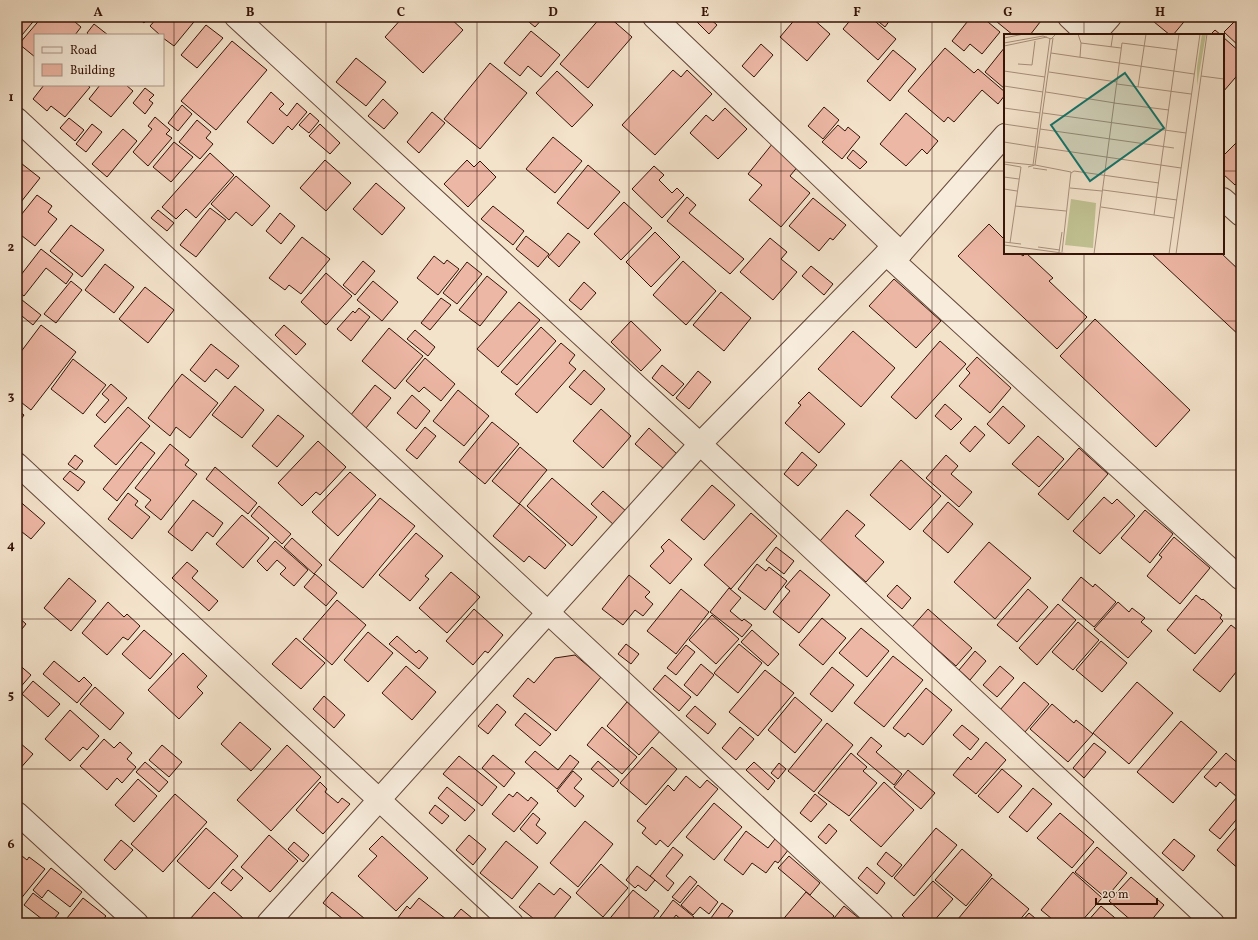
<svg xmlns="http://www.w3.org/2000/svg" width="1258" height="940" viewBox="0 0 1258 940" font-family="Vollkorn,serif">
	<style>
		.building { fill: #edb7a5; stroke: #351307 }
		.lines { fill: none; stroke-linecap: round; stroke-linejoin: round }
		.minor-casing { stroke: #654738; stroke-width: 24 }
		.minor { stroke: #f8eddd; stroke-width: 22 }
		.grid { fill: none; stroke: #351307; stroke-width: 1; stroke-opacity: 0.55 }
		.inset-road { fill: none; stroke: #a8907d; stroke-width: 1 }
		.view { fill: #0f766e; fill-opacity: 0.15; stroke: #0f766e; stroke-width: 2 }
		.inset-edge { fill: none; stroke: #351307; stroke-width: 2 }
		.neatline { fill: none; stroke: #351307; stroke-width: 1.5 }
		.grid-label { font-size: 13px; text-anchor: middle; font-weight: bold; fill: #351307 }
	</style>
	<rect width="100%" height="100%" fill="#f4e3cb"/>
	<filter id="stains"><feTurbulence type="fractalNoise" baseFrequency=".005" numOctaves="4"/><feColorMatrix values="0 0 0 0 .2 0 0 0 0 .09 0 0 0 0 .02 0 0 0 .5 -.17"/></filter>
	<radialGradient id="worn" r=".72"><stop offset=".6" stop-color="#630" stop-opacity="0"/><stop offset="1" stop-color="#630" stop-opacity=".3"/></radialGradient>
	<!-- building -->
	<g class="building">
		<polygon points="17,17 37,17 17,41"/>
		<polygon points="42,17 69,17 81,27 75,35 35,35 35,57 19,44"/>
		<polygon points="137,17 149,17 144,23"/>
		<polygon points="158,17 198,17 174,46 163,38 163,35 160,35 150,26"/>
		<polygon points="403,17 449,17 463,30 423,73 385,37"/>
		<polygon points="523,17 544,17 535,27"/>
		<polygon points="601,17 609,17 632,37 588,88 560,64"/>
		<polygon points="696,17 708,17 717,25 709,34 694,19"/>
		<polygon points="797,17 811,17 830,34 807,61 780,37"/>
		<polygon points="853,17 870,17 896,39 878,60 843,29"/>
		<polygon points="873,17 886,17 890,20 885,27"/>
		<polygon points="971,17 982,17 1000,32 982,54 970,44 964,51 952,41"/>
		<polygon points="991,17 1044,17 1030,35 1013,35"/>
		<polygon points="1148,17 1188,17 1173,35 1170,35"/>
		<polygon points="1237,19 1241,24 1241,48 1224,32"/>
		<polygon points="94,24 108,35 89,35 87,33"/>
		<polygon points="206,25 223,38 197,68 181,55"/>
		<polygon points="1215,30 1221,35 1210,35"/>
		<polygon points="531,31 560,55 541,77 528,66 520,76 504,63"/>
		<polygon points="1223,37 1241,53 1241,71 1223,92"/>
		<polygon points="232,41 267,70 216,130 181,101"/>
		<polygon points="761,44 773,55 754,77 742,66"/>
		<polygon points="1005,47 1005,89 985,72"/>
		<polygon points="945,48 974,73 978,69 1005,92 1005,95 998,104 982,90 954,122 948,117 944,122 908,91"/>
		<polygon points="893,50 916,69 890,101 867,81"/>
		<polygon points="356,58 386,82 366,106 336,82"/>
		<polygon points="490,63 527,93 480,149 444,119"/>
		<polygon points="673,70 681,77 687,70 712,94 655,155 622,125"/>
		<polygon points="557,71 593,105 572,127 536,93"/>
		<polygon points="44,85 87,85 90,87 65,117 51,106 47,111 33,99"/>
		<polygon points="100,85 126,85 133,91 111,117 89,99"/>
		<polygon points="145,88 154,95 149,100 153,103 145,114 133,103"/>
		<polygon points="271,92 284,104 279,109 287,116 297,103 307,112 292,130 288,126 273,144 247,122"/>
		<polygon points="383,99 398,113 384,129 368,116"/>
		<polygon points="182,105 192,114 178,131 168,123"/>
		<polygon points="824,107 839,120 823,139 808,126"/>
		<polygon points="725,108 747,129 718,159 690,133 706,115 713,121"/>
		<polygon points="432,112 445,123 419,153 407,142"/>
		<polygon points="310,113 319,121 309,133 299,125"/>
		<polygon points="906,113 938,141 927,154 922,149 906,166 880,144"/>
		<polygon points="155,117 170,130 166,134 172,138 148,166 133,152 152,129 148,126"/>
		<polygon points="69,118 84,130 75,141 60,128"/>
		<polygon points="197,120 211,132 206,138 213,144 200,159 179,142"/>
		<polygon points="92,124 102,132 86,152 76,144"/>
		<polygon points="320,124 340,143 330,154 309,136"/>
		<polygon points="838,125 845,131 848,127 860,137 842,159 822,142"/>
		<polygon points="123,129 137,141 107,177 92,164"/>
		<polygon points="553,137 582,161 555,193 526,169"/>
		<polygon points="1241,138 1241,179 1235,185 1223,174 1223,156"/>
		<polygon points="174,142 193,157 171,182 153,167"/>
		<polygon points="773,143 799,165 790,176 810,193 781,227 749,200 762,185 748,174"/>
		<polygon points="853,150 867,162 860,169 847,158"/>
		<polygon points="210,153 234,175 196,218 186,209 176,219 162,207"/>
		<polygon points="17,160 40,178 17,207"/>
		<polygon points="325,160 351,183 326,211 300,188"/>
		<polygon points="467,160 474,167 480,161 496,177 468,207 444,184"/>
		<polygon points="588,165 620,192 588,229 557,203"/>
		<polygon points="654,166 664,175 659,180 672,193 677,188 684,195 662,218 632,189"/>
		<polygon points="236,176 270,206 252,226 236,212 229,220 211,204"/>
		<polygon points="376,183 405,208 382,235 353,209"/>
		<polygon points="37,195 52,206 48,212 57,219 35,246 17,232 17,220"/>
		<polygon points="687,197 696,205 689,213 744,259 730,274 667,221"/>
		<polygon points="813,198 846,225 833,240 830,238 819,251 789,226"/>
		<polygon points="624,202 652,228 621,260 594,234"/>
		<polygon points="493,206 524,231 513,245 481,219"/>
		<polygon points="210,208 226,220 196,257 180,245"/>
		<polygon points="158,210 174,223 167,231 151,218"/>
		<polygon points="280,213 295,226 281,244 266,231"/>
		<polygon points="989,224 1005,240 1005,253 1019,253 1023,256 1026,253 1053,278 1049,281 1087,317 1057,349 958,256"/>
		<polygon points="71,225 104,250 82,277 50,251"/>
		<polygon points="655,232 680,257 651,287 626,262"/>
		<polygon points="568,233 580,242 559,267 548,257"/>
		<polygon points="526,236 549,254 538,267 516,249"/>
		<polygon points="302,237 330,259 301,294 289,285 285,290 269,278"/>
		<polygon points="770,238 787,252 781,259 797,272 773,300 740,272"/>
		<polygon points="41,249 73,274 66,284 46,268 24,296 17,291 17,280"/>
		<polygon points="1151,253 1221,253 1241,272 1241,337"/>
		<polygon points="434,256 444,264 447,260 459,269 438,295 417,278"/>
		<polygon points="363,261 375,271 355,295 343,285"/>
		<polygon points="683,261 716,291 686,325 653,295"/>
		<polygon points="467,262 482,274 457,304 443,293"/>
		<polygon points="105,264 134,287 114,313 85,290"/>
		<polygon points="811,266 833,284 824,295 802,276"/>
		<polygon points="326,273 352,296 326,325 301,302"/>
		<polygon points="487,276 507,292 480,326 459,310"/>
		<polygon points="894,279 941,321 916,348 869,306"/>
		<polygon points="71,281 82,290 56,323 44,314"/>
		<polygon points="373,281 398,302 382,321 357,300"/>
		<polygon points="584,282 596,293 581,310 569,300"/>
		<polygon points="145,287 174,310 148,343 119,319"/>
		<polygon points="721,292 751,318 724,351 693,325"/>
		<polygon points="17,296 41,315 33,325 17,312"/>
		<polygon points="441,298 451,305 430,330 421,323"/>
		<polygon points="519,302 540,320 498,367 477,349"/>
		<polygon points="359,308 370,317 351,341 337,329 353,311 355,313"/>
		<polygon points="1095,319 1190,410 1156,447 1060,356"/>
		<polygon points="631,321 661,350 641,371 611,342"/>
		<polygon points="41,325 76,352 31,410 17,399 17,357"/>
		<polygon points="284,325 306,344 296,355 275,335"/>
		<polygon points="541,327 556,341 517,385 501,372"/>
		<polygon points="389,328 423,356 395,389 362,361"/>
		<polygon points="415,330 435,347 428,356 407,339"/>
		<polygon points="853,331 895,368 861,407 818,369"/>
		<polygon points="940,341 966,364 916,419 891,397"/>
		<polygon points="561,343 575,355 569,363 576,369 537,413 515,394"/>
		<polygon points="211,344 239,366 228,379 216,369 205,382 190,370"/>
		<polygon points="977,357 1011,388 990,413 959,386 970,373 966,369"/>
		<polygon points="425,358 455,384 441,401 424,387 419,392 406,381"/>
		<polygon points="73,359 106,385 83,414 51,389"/>
		<polygon points="662,365 684,384 673,396 652,378"/>
		<polygon points="584,370 605,389 591,405 569,387"/>
		<polygon points="698,371 711,382 689,409 676,398"/>
		<polygon points="182,374 218,403 190,438 176,427 170,436 148,418"/>
		<polygon points="111,384 127,398 105,423 96,415 109,400 102,394"/>
		<polygon points="375,385 391,398 366,428 350,416"/>
		<polygon points="235,386 264,410 242,438 212,415"/>
		<polygon points="458,390 489,416 464,446 433,421"/>
		<polygon points="809,392 845,424 819,453 785,423 801,405 798,403"/>
		<polygon points="412,395 430,411 416,429 397,413"/>
		<polygon points="945,404 962,419 951,430 935,416"/>
		<polygon points="1003,406 1025,426 1009,444 987,424"/>
		<polygon points="128,407 150,426 116,465 94,446"/>
		<polygon points="601,409 631,436 603,468 573,441"/>
		<polygon points="17,410 24,415 17,425"/>
		<polygon points="278,415 304,436 277,467 252,446"/>
		<polygon points="492,422 519,444 485,484 459,462"/>
		<polygon points="975,426 985,435 970,452 960,443"/>
		<polygon points="425,427 436,436 417,459 406,450"/>
		<polygon points="649,428 677,454 664,469 635,444"/>
		<polygon points="1038,436 1064,459 1039,487 1012,464"/>
		<polygon points="318,441 346,467 320,495 316,492 302,506 278,483"/>
		<polygon points="141,442 155,453 117,501 103,489"/>
		<polygon points="170,444 189,460 185,465 197,474 161,520 145,507 151,500 135,488"/>
		<polygon points="520,447 547,470 519,504 492,481"/>
		<polygon points="1079,448 1108,474 1068,520 1038,494"/>
		<polygon points="802,452 817,465 798,486 784,474"/>
		<polygon points="75,455 83,461 76,470 68,464"/>
		<polygon points="946,455 958,466 951,474 972,492 959,507 926,478"/>
		<polygon points="901,460 941,496 910,530 870,495"/>
		<polygon points="215,467 257,503 248,514 206,479"/>
		<polygon points="70,471 85,482 78,491 63,479"/>
		<polygon points="350,472 376,495 338,536 312,512"/>
		<polygon points="552,478 597,517 572,546 527,506"/>
		<polygon points="712,485 735,505 704,540 681,520"/>
		<polygon points="603,491 627,512 615,526 591,504"/>
		<polygon points="128,493 138,501 135,505 150,517 132,539 108,519"/>
		<polygon points="1104,497 1112,504 1117,499 1135,516 1100,554 1073,531"/>
		<polygon points="380,498 415,526 363,588 329,560"/>
		<polygon points="17,499 45,523 31,539 17,528"/>
		<polygon points="193,500 223,523 213,537 207,532 192,551 168,532"/>
		<polygon points="948,502 973,524 948,553 923,531"/>
		<polygon points="520,504 566,545 545,569 529,556 524,562 493,536"/>
		<polygon points="259,506 291,534 282,544 251,516"/>
		<polygon points="847,510 865,525 855,536 884,562 866,582 820,541"/>
		<polygon points="1145,510 1173,534 1150,563 1121,538"/>
		<polygon points="751,513 777,536 731,589 704,565"/>
		<polygon points="242,515 269,538 243,568 216,544"/>
		<polygon points="416,533 443,556 425,576 429,579 410,601 379,575"/>
		<polygon points="1174,537 1210,568 1180,604 1147,576 1162,557 1159,555"/>
		<polygon points="292,538 322,565 314,574 284,547"/>
		<polygon points="669,539 692,559 670,584 650,566 664,551 661,547"/>
		<polygon points="275,541 308,570 294,586 280,574 286,568 277,560 267,571 257,561"/>
		<polygon points="989,542 1031,578 995,619 954,582"/>
		<polygon points="776,547 794,561 784,574 766,560"/>
		<polygon points="187,562 198,571 192,578 218,601 209,611 172,578"/>
		<polygon points="757,564 766,571 769,567 787,581 765,610 738,589"/>
		<polygon points="800,570 830,595 799,633 773,612 790,591 785,587"/>
		<polygon points="451,572 480,597 447,633 419,608"/>
		<polygon points="315,574 337,593 326,606 304,587"/>
		<polygon points="629,575 650,592 645,597 653,604 643,616 635,610 623,625 602,609"/>
		<polygon points="1081,577 1093,587 1095,584 1116,602 1094,627 1062,600"/>
		<polygon points="69,578 96,601 71,631 44,608"/>
		<polygon points="897,585 911,598 902,609 887,596"/>
		<polygon points="729,588 741,598 730,611 742,621 744,619 752,625 742,637 710,612"/>
		<polygon points="681,589 709,612 676,654 647,631"/>
		<polygon points="1028,589 1048,607 1017,642 997,625"/>
		<polygon points="1196,595 1202,600 1203,599 1222,615 1220,618 1223,621 1195,654 1167,630"/>
		<polygon points="337,600 366,625 332,665 303,639"/>
		<polygon points="108,602 124,617 127,614 140,626 128,640 123,637 107,655 82,633"/>
		<polygon points="1118,602 1129,612 1132,608 1145,618 1141,622 1152,631 1128,658 1094,629"/>
		<polygon points="1058,604 1076,620 1037,665 1019,648"/>
		<polygon points="474,609 503,635 488,653 485,651 473,665 446,641"/>
		<polygon points="928,609 972,648 956,666 912,627"/>
		<polygon points="712,615 739,639 716,664 689,640"/>
		<polygon points="17,616 26,624 17,635"/>
		<polygon points="822,618 846,638 823,665 799,645"/>
		<polygon points="1078,622 1099,640 1073,670 1052,652"/>
		<polygon points="1231,625 1241,633 1241,666 1220,692 1193,670"/>
		<polygon points="861,628 889,651 867,677 839,653"/>
		<polygon points="144,630 172,654 150,679 122,654"/>
		<polygon points="752,630 779,654 768,666 741,642"/>
		<polygon points="368,632 393,653 368,682 344,660"/>
		<polygon points="397,636 416,653 419,650 428,658 419,669 389,644"/>
		<polygon points="296,638 325,663 301,689 272,664"/>
		<polygon points="1101,641 1127,663 1102,692 1076,670"/>
		<polygon points="626,644 639,654 631,664 618,654"/>
		<polygon points="739,644 762,663 738,693 714,673"/>
		<polygon points="686,645 695,652 676,675 667,668"/>
		<polygon points="975,651 986,661 970,680 959,670"/>
		<polygon points="183,653 207,676 197,687 203,693 179,719 148,690"/>
		<polygon points="575,655 601,677 556,731 513,696 528,678 534,683 555,658"/>
		<polygon points="893,656 923,680 884,727 854,703"/>
		<polygon points="54,661 79,682 84,677 92,685 77,703 43,674"/>
		<polygon points="17,663 31,675 17,691"/>
		<polygon points="701,664 714,675 697,696 684,685"/>
		<polygon points="406,666 436,692 412,720 382,693"/>
		<polygon points="1000,666 1014,678 997,697 983,685"/>
		<polygon points="832,667 854,685 832,712 810,694"/>
		<polygon points="765,670 794,693 758,736 729,712"/>
		<polygon points="665,675 691,697 679,711 653,689"/>
		<polygon points="33,681 60,704 48,717 22,694"/>
		<polygon points="1024,682 1049,704 1025,732 1000,710"/>
		<polygon points="1137,682 1173,713 1129,764 1093,733"/>
		<polygon points="95,687 124,713 110,730 80,704"/>
		<polygon points="926,688 952,710 923,745 908,733 905,737 893,728"/>
		<polygon points="324,696 345,715 334,728 313,709"/>
		<polygon points="795,697 822,720 795,753 768,730"/>
		<polygon points="627,702 661,730 639,755 607,726"/>
		<polygon points="497,704 506,712 488,734 478,726"/>
		<polygon points="1052,704 1074,723 1076,720 1093,734 1068,762 1030,729"/>
		<polygon points="695,706 716,724 708,734 686,716"/>
		<polygon points="70,710 99,736 87,750 83,747 70,761 45,739"/>
		<polygon points="525,713 551,734 540,746 515,725"/>
		<polygon points="1181,721 1217,752 1173,803 1137,772"/>
		<polygon points="240,722 271,749 251,771 221,744"/>
		<polygon points="827,723 853,745 814,792 788,771"/>
		<polygon points="962,725 979,739 970,750 953,735"/>
		<polygon points="602,727 637,757 622,774 587,745"/>
		<polygon points="740,727 754,739 736,760 722,748"/>
		<polygon points="871,737 882,746 876,752 902,774 894,785 857,754"/>
		<polygon points="104,739 114,748 120,742 132,753 127,759 136,767 122,783 117,778 107,790 80,766"/>
		<polygon points="986,742 1006,760 976,794 953,775 968,757 971,760"/>
		<polygon points="20,743 33,754 17,772 17,746"/>
		<polygon points="1094,743 1106,752 1084,778 1073,768"/>
		<polygon points="162,745 182,762 169,777 149,760"/>
		<polygon points="287,745 321,777 271,831 237,800"/>
		<polygon points="652,747 677,769 646,805 620,783"/>
		<polygon points="535,751 558,770 570,755 579,762 557,789 525,762"/>
		<polygon points="851,753 867,767 863,771 877,783 849,816 818,793"/>
		<polygon points="1226,753 1241,766 1241,814 1220,839 1209,830 1237,797 1220,782 1216,787 1204,777"/>
		<polygon points="493,755 515,773 504,787 482,768"/>
		<polygon points="459,756 497,787 482,806 443,774"/>
		<polygon points="598,761 619,780 613,787 591,769"/>
		<polygon points="145,762 168,782 159,792 136,772"/>
		<polygon points="754,762 775,781 768,790 746,770"/>
		<polygon points="779,763 786,769 778,779 771,773"/>
		<polygon points="1002,769 1022,786 998,813 978,796"/>
		<polygon points="908,770 935,793 921,809 894,787"/>
		<polygon points="573,771 582,779 574,788 584,796 575,807 557,791"/>
		<polygon points="686,776 700,788 707,780 718,789 668,847 660,840 656,845 642,833 646,828 637,821 668,785 674,791"/>
		<polygon points="138,779 157,796 134,822 115,805"/>
		<polygon points="320,782 327,789 325,792 338,803 342,798 350,804 323,834 296,810"/>
		<polygon points="884,782 914,810 881,847 850,820"/>
		<polygon points="447,787 475,810 465,821 438,798"/>
		<polygon points="1033,788 1052,804 1027,832 1009,817"/>
		<polygon points="517,792 528,801 531,797 538,803 514,832 492,814 509,794 513,797"/>
		<polygon points="175,794 207,822 163,872 131,844"/>
		<polygon points="815,794 827,804 811,822 800,813"/>
		<polygon points="714,803 742,827 714,860 686,837"/>
		<polygon points="435,805 449,816 442,824 429,813"/>
		<polygon points="533,813 540,819 536,825 546,833 537,844 520,829"/>
		<polygon points="1060,813 1094,842 1072,868 1037,838"/>
		<polygon points="585,821 613,844 578,887 550,863"/>
		<polygon points="1241,822 1241,871 1217,850"/>
		<polygon points="829,824 837,831 826,844 818,837"/>
		<polygon points="206,828 238,856 209,889 177,861"/>
		<polygon points="936,828 957,845 914,896 894,878"/>
		<polygon points="746,831 768,848 775,839 789,849 778,863 775,861 766,873 752,863 743,875 724,860"/>
		<polygon points="17,835 22,839 17,846"/>
		<polygon points="269,835 298,861 270,892 241,867"/>
		<polygon points="469,835 486,849 473,865 456,850"/>
		<polygon points="382,836 428,878 396,911 358,876 377,856 369,849"/>
		<polygon points="1174,839 1195,856 1183,871 1162,853"/>
		<polygon points="121,840 133,850 115,870 104,860"/>
		<polygon points="506,841 538,867 512,899 480,873"/>
		<polygon points="294,842 309,855 303,862 288,849"/>
		<polygon points="673,847 683,855 666,876 674,883 668,891 650,876"/>
		<polygon points="1097,847 1127,873 1106,898 1075,872"/>
		<polygon points="962,849 992,875 966,906 935,880"/>
		<polygon points="886,852 902,865 892,877 877,864"/>
		<polygon points="22,856 27,860 29,857 45,869 19,901 17,900 17,859 18,860"/>
		<polygon points="789,856 820,883 810,895 778,868"/>
		<polygon points="601,864 628,888 603,917 576,893"/>
		<polygon points="637,866 655,880 646,891 638,885 635,888 626,880"/>
		<polygon points="867,867 885,883 877,894 858,878"/>
		<polygon points="51,868 82,892 70,907 48,890 42,898 33,890"/>
		<polygon points="233,869 243,878 231,891 221,883"/>
		<polygon points="1073,872 1102,898 1080,923 1057,923 1041,910"/>
		<polygon points="690,876 697,882 680,903 672,897"/>
		<polygon points="1131,877 1164,905 1149,923 1134,923 1109,901"/>
		<polygon points="992,878 1029,909 1017,923 964,923 958,919"/>
		<polygon points="933,881 953,899 932,923 910,923 902,915"/>
		<polygon points="539,883 554,895 560,888 571,897 550,923 539,923 519,907"/>
		<polygon points="698,885 718,902 709,914 700,907 693,915 681,905"/>
		<polygon points="633,890 659,911 649,923 608,923 607,922"/>
		<polygon points="214,892 244,919 240,923 195,923 190,919"/>
		<polygon points="332,892 370,923 339,923 343,919 323,903"/>
		<polygon points="806,892 834,916 828,923 780,923"/>
		<polygon points="33,893 59,913 51,923 47,923 24,905"/>
		<polygon points="83,898 106,916 100,923 63,923"/>
		<polygon points="419,898 446,919 443,923 394,923 407,906 410,909"/>
		<polygon points="673,900 694,917 689,923 685,923 676,915 670,923 662,923 658,920"/>
		<polygon points="722,903 733,911 724,923 710,923 708,922"/>
		<polygon points="844,906 865,923 830,923"/>
		<polygon points="1101,906 1121,923 1086,923"/>
		<polygon points="461,909 478,923 449,923"/>
		<polygon points="1029,913 1041,923 1020,923"/>
	</g>
	<g class="lines">
		<defs>
			<g id="minor">
				<polyline points="236,17 700,444 1213,923"/>
				<polyline points="654,17 901,253"/>
				<polyline points="1069,17 1088,35"/>
				<polyline points="1094,35 1110,17"/>
				<polyline points="17,119 882,923"/>
				<polyline points="1223,199 1241,215"/>
				<polyline points="886,254 1241,579"/>
				<polyline points="17,464 512,923"/>
				<polyline points="17,813 137,923"/>
				<polyline points="268,923 700,444 886,254 901,253 1005,135"/>
			</g>
		</defs>
		<!-- minor casing -->
		<use href="#minor" class="minor-casing"/>
		<!-- minor -->
		<use href="#minor" class="minor"/>
	</g>
	<!-- grid -->
	<path class="grid" d="M174,17V923M326,17V923M477,17V923M629,17V923M781,17V923M932,17V923M1084,17V35M17,171H1005M1223,171H1241M1084,253V923M17,321H1241M17,470H1241M17,619H1241M17,769H1241"/>
	<!-- overview -->
	<g transform="translate(1004 34)">
		<rect width="220" height="220" fill="#f4e3cb"/>
		<path d="M198,0H202L193,52V33ZM67,165L92,169L89,214L61,211Z" fill="#c1c293"/>
		<path class="inset-road" d="M74,0L77,9L76,23M0,4L20,0M0,9L39,2L47,5L52,0M77,9L117,14M0,12L43,3M107,13L109,0M47,19L190,40M14,30L28,31L31,7M0,37L41,43M45,38L113,48M197,42L220,45M113,50L187,60M0,52L39,58M134,53L142,0M42,58L111,69M110,69L165,76M0,74L36,79M39,79L182,99M0,90L34,95M36,95L170,114M0,108L31,113M34,113L177,134M0,128L29,131L46,4M0,130L17,133M31,131L49,4M24,133L31,131L67,138L58,218M29,134L43,136M67,139L70,137L155,149M0,143L15,145M66,154L98,157M0,155L13,157M99,156L173,166M11,172L62,177M97,173L170,184M150,181L175,0M0,208L17,210M6,209L17,133M0,211L65,220M34,213L56,216M55,218L58,198M90,220L118,9L173,16M165,220L196,0M172,220L203,0"/>
		<path class="view" d="M121,39L160,94L86,147L47,91Z"/>
		<rect width="220" height="220" class="inset-edge"/>
	</g>
	<!-- margin -->
	<rect width="1258" height="940" fill="none" stroke="#f4e3cb" stroke-width="44"/>
	<!-- legend -->
	<rect x="34" y="34" width="130" height="52" fill="#f8eddd" stroke="#aa9687"/>
	<rect x="42" y="47" width="20" height="6" fill="#f8eddd" stroke="#aa9687"/>
	<text x="70" y="54" font-size="12" fill="#351307">Road</text>
	<rect x="42" y="64" width="20" height="12" fill="#edb7a5" stroke="#aa9687"/>
	<text x="70" y="74" font-size="12" fill="#351307">Building</text>
	<!-- scale -->
	<path d="M1096 898v6h61v-6" fill="none" stroke="#351307" stroke-width="2"/>
	<text x="1102" y="898" font-size="12" fill="#351307" stroke="#f8eddd" stroke-width="3" paint-order="stroke">20 m</text>
	<rect x="22" y="22" width="1214" height="896" class="neatline"/>
	<g class="grid-label">
		<text x="98" y="16">A</text>
		<text x="250" y="16">B</text>
		<text x="401" y="16">C</text>
		<text x="553" y="16">D</text>
		<text x="705" y="16">E</text>
		<text x="857" y="16">F</text>
		<text x="1008" y="16">G</text>
		<text x="1160" y="16">H</text>
		<text x="11" y="101">1</text>
		<text x="11" y="251">2</text>
		<text x="11" y="400">3</text>
		<text x="11" y="549">4</text>
		<text x="11" y="699">5</text>
		<text x="11" y="848">6</text>
	</g>
	<rect width="100%" height="100%" filter="url(#stains)"/>
	<rect width="100%" height="100%" fill="url(#worn)"/>
</svg>
